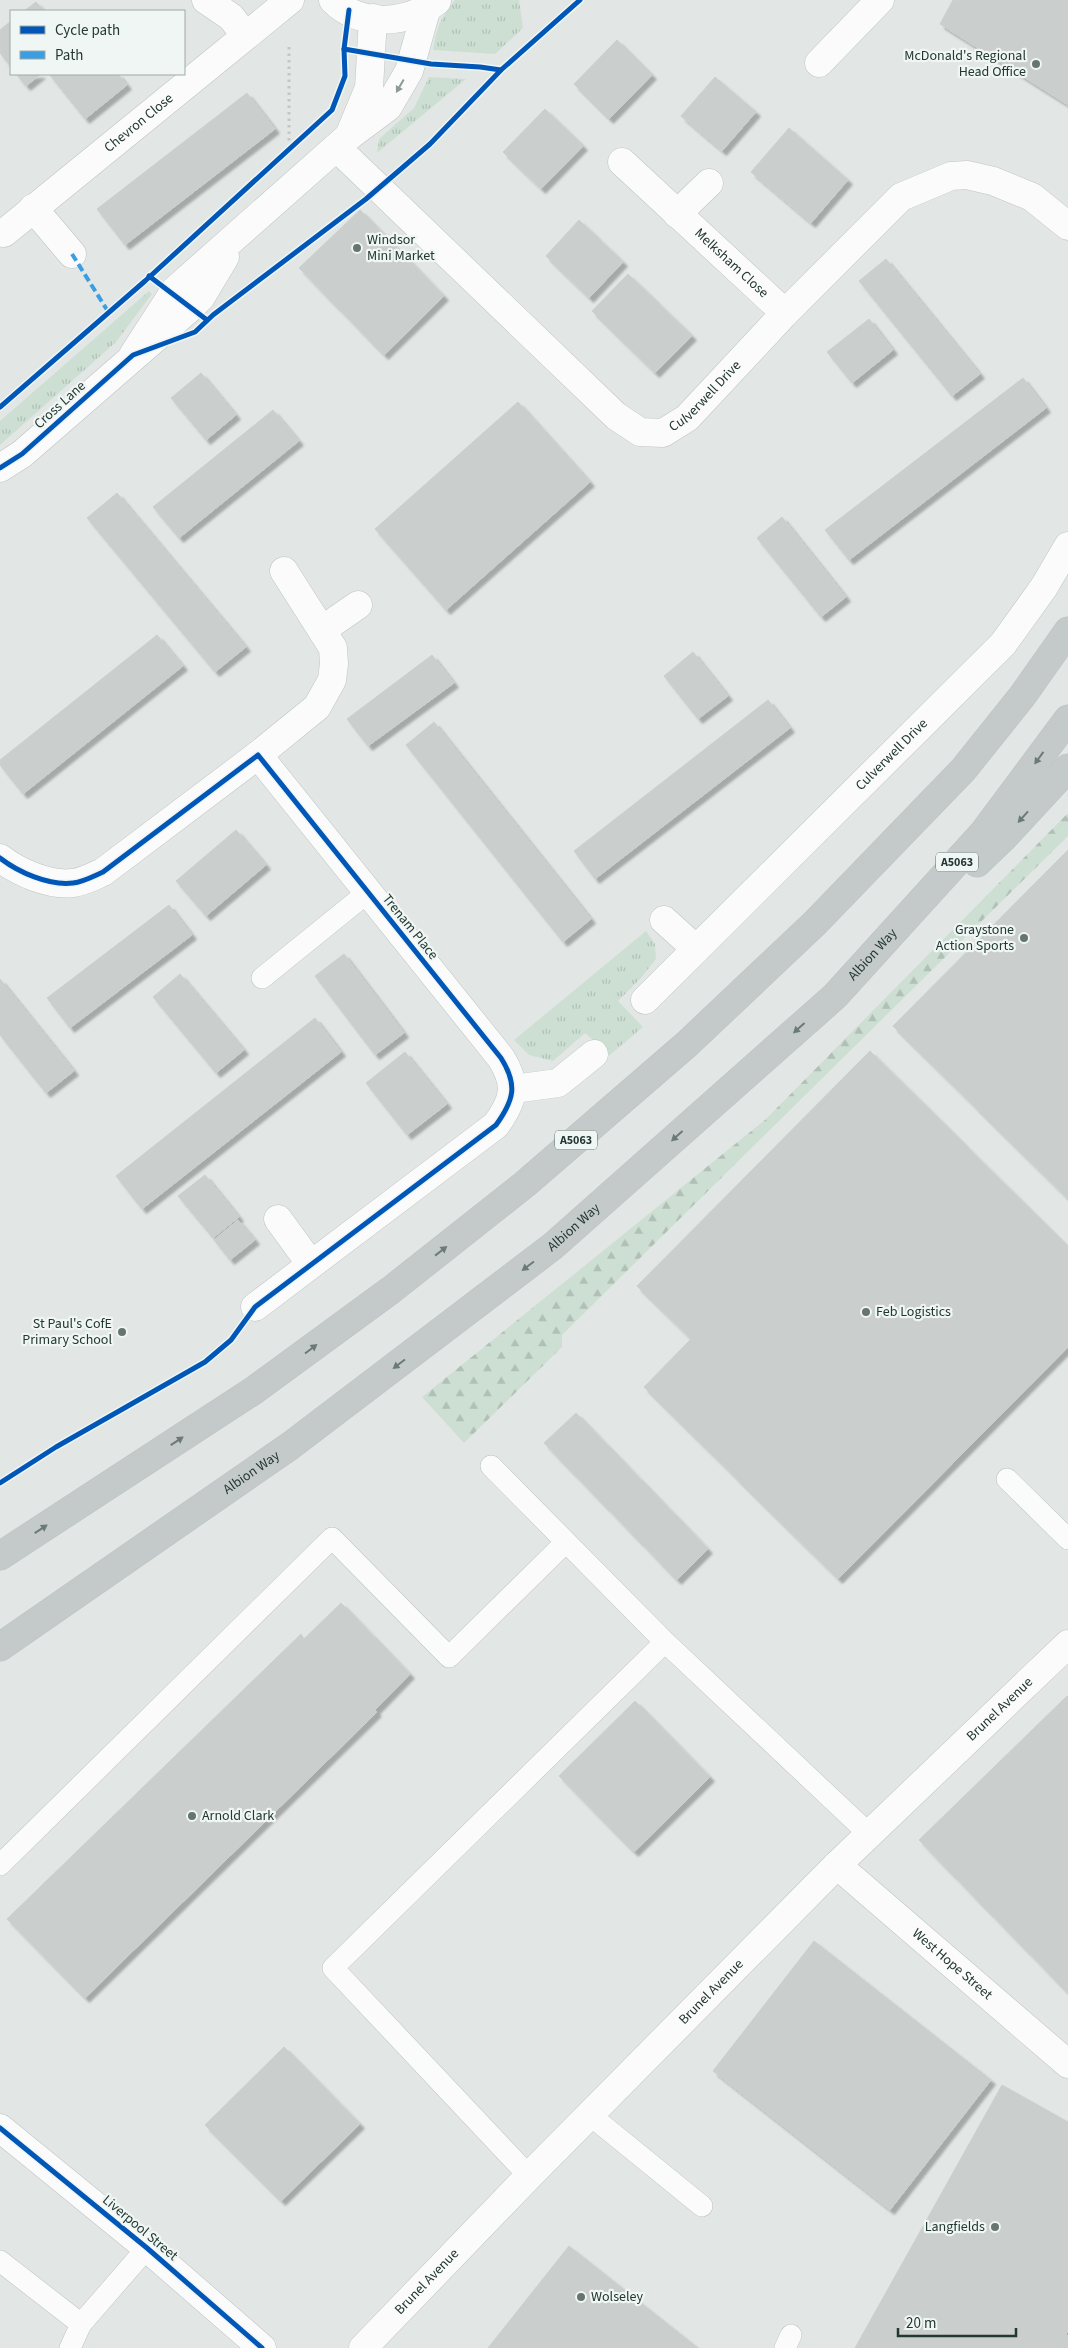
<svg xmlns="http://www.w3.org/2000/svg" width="1068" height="2348" viewBox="0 0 1068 2348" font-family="'Source Sans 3',sans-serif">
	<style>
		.grass { fill: url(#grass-tufts) }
		.forest { fill: url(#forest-firs) }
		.building { fill: #cacecd; stroke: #cbd0ce; filter: url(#shadow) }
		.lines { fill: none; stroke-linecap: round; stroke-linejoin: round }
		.service-casing { stroke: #bfc4c2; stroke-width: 22 }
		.minor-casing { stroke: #bfc4c2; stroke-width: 29 }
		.tertiary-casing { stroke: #bfc4c2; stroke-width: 29 }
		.trunk-casing { stroke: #bcc3c1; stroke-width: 29 }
		.path { stroke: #c0c7c6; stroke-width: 3; stroke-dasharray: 2.5 4; stroke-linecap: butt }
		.service { stroke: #fbfbfb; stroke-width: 21 }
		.minor { stroke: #fbfbfb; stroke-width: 28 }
		.tertiary { stroke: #fbfbfb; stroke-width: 28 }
		.trunk { stroke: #c4cac9; stroke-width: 28 }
		.quiet { stroke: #3c9ee2; stroke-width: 4; stroke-dasharray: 8 4; stroke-linecap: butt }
		.cycleway-casing { stroke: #f0f6f4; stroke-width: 8 }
		.cycleway { stroke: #0057b8; stroke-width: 5 }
		.oneway { fill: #8f9a97 }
		.oneway2 { fill: #6b7a76 }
		.poi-dot { fill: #667571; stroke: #f0f6f4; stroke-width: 2 }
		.labels { text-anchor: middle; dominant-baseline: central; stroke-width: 4.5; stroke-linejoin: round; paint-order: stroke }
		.shield { fill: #f0f6f4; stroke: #60716d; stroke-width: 1 }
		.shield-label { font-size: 12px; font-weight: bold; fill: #233833 }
		.poi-label { font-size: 14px; fill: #233833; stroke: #f0f6f4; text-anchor: end }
		.street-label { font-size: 14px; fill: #233833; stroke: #f0f6f4 }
	</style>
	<defs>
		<pattern id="grass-tufts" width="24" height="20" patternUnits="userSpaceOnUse" patternTransform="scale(1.25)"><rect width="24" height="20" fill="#cddfd3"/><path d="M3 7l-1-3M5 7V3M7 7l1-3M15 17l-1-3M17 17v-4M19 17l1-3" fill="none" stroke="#b0c0b6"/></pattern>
		<pattern id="forest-firs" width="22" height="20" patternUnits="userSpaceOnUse" patternTransform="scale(1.25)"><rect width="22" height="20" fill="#cddfd3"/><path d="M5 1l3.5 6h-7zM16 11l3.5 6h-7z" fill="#b0c0b6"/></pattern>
		<filter id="shadow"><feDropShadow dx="4.5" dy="4.5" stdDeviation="1" flood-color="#0004"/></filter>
	</defs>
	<rect width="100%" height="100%" fill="#e2e7e5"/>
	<!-- grass -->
	<g class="grass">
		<path d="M455,0H519L523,28L495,54L433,50C437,27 440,19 455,0Z"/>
		<polygon points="429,77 466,79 377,153 379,139 414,108"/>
		<polygon points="149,291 152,294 116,342 0,445 0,421"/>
		<polygon points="646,931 655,944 656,959 641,978 618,1001 643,1027 610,1055 585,1033 553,1061 529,1055 514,1040"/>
	</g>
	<!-- forest -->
	<polygon class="forest" points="1068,813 1068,836 562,1335 562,1347 464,1443 422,1397 765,1120"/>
	<!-- building -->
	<g class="building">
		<polygon points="953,0 1068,0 1068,105 940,24"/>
		<polygon points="36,2 44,11 24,11"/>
		<polygon points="11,21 11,67 0,53 0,30"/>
		<polygon points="617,40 652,75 609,119 574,84"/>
		<polygon points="16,74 41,74 26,86"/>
		<polygon points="49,74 118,74 127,85 85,119"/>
		<polygon points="715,77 756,112 722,151 681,116"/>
		<polygon points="247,93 275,129 125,245 97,209"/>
		<polygon points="545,109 583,146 541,189 503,152"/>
		<polygon points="789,128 848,180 811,223 751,172"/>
		<polygon points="360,210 444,296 384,355 299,268"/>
		<polygon points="579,220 623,262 589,298 546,256"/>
		<polygon points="886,259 980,374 952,396 859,281"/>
		<polygon points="628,274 692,336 655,373 592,311"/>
		<polygon points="869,319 893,350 852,383 827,352"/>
		<polygon points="201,373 236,415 206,440 171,398"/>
		<polygon points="1023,378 1046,408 849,560 825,530"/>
		<polygon points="518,402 590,482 446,610 375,529"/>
		<polygon points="273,410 299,441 179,538 153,507"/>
		<polygon points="117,493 246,647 215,672 87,518"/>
		<polygon points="782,517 846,597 821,617 757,538"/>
		<polygon points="157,635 183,666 23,794 0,765 0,760"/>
		<polygon points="693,652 728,696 698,719 664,676"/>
		<polygon points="432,655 454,683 368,746 347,719"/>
		<polygon points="768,700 790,728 595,879 574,851"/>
		<polygon points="434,722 591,919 563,942 406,745"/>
		<polygon points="236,830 266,865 206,916 176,881"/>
		<polygon points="1068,850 1068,1199 893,1026"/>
		<polygon points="169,905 192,935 70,1028 47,998"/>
		<polygon points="344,954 404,1033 375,1055 315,976"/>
		<polygon points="180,974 244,1050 216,1073 153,997"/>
		<polygon points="0,979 74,1071 46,1093 0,1035"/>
		<polygon points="315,1018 341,1052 142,1209 116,1176"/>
		<polygon points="870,1051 1068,1247 1068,1347 838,1579 644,1387 691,1339 637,1286"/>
		<polygon points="405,1052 447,1104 407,1135 366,1083"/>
		<polygon points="205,1175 239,1217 213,1238 178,1196"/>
		<polygon points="238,1220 255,1240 230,1260 214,1240"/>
		<polygon points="576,1413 708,1549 677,1580 544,1443"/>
		<polygon points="341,1603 410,1674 375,1710 377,1712 85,1998 7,1919 301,1634 304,1639"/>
		<polygon points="1067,1696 1068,1697 1068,1993 919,1840"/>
		<polygon points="635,1701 710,1777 634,1852 559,1776"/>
		<polygon points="814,1941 991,2080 890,2210 713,2071"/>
		<polygon points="284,2047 360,2124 281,2201 205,2125"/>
		<polygon points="1002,2085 1068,2122 1068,2331 1066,2334 1068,2336 1068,2348 855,2348"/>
		<polygon points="569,2246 698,2348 488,2348"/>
	</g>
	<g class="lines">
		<defs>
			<g id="service">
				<polyline points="262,978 367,893"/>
				<polyline points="491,1466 665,1642 869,1834"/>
				<polyline points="1007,1479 1068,1539"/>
				<polyline points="0,1865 332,1538 449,1657 566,1542"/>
				<polyline points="590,2115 702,2206"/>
				<polyline points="529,2176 333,1968 665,1642"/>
				<polyline points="0,2261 81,2324"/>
				<polyline points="70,2348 81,2324 147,2248"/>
				<polyline points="785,2348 791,2335"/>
			</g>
			<g id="minor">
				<polyline points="206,0 231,17 245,35"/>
				<polyline points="819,63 880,0"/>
				<path id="s1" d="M337,148L616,416L640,432L663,433L687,418L785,313L901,197L951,176L967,175L993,181L1032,197L1068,226"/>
				<path id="s2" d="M622,162L785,313"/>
				<polyline points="33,208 72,254"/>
				<polyline points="677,214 709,183"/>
				<path id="s3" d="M4,233L290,0"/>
				<polyline points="322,630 358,605"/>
				<polyline points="258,755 317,707 332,680 334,664 333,648 284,571"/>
				<path d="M0,858C18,872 49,886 73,883C83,882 94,876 103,872L258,755L501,1058C518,1085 514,1100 496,1125L255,1307"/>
				<polyline points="664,920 696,949"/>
				<path id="s4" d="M645,1000L1003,644L1044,587L1068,546"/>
				<polyline points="513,1089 558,1083 594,1054"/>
				<polyline points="278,1219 310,1263"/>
				<path id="s5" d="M837,1865L1068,2064"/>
				<path id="s6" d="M363,2348L529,2176L837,1865L1068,1644"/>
			</g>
			<g id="tertiary">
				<path d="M333,0C361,28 408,24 437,1"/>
				<polyline points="349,136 369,88 373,18"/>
				<polyline points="133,355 175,290 349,136 388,107 409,71 427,7"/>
				<polyline points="0,468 22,454 190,308 201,297 225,257"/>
				<polyline points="0,2128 147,2248 262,2348"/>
			</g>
			<g id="trunk">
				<polyline points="977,863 1005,836 1068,768"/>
				<polyline points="0,1556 253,1391 391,1290 525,1184 687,1044 815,923 963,770 1023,695 1068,631"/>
				<path id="s7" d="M0,1647L290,1446L553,1246L835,996L984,832L1068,719"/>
			</g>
		</defs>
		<!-- service casing -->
		<use href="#service" class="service-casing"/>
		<!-- minor casing -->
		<use href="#minor" class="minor-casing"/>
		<!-- tertiary casing -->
		<use href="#tertiary" class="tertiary-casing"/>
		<!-- trunk casing -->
		<use href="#trunk" class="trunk-casing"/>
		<!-- path -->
		<polyline class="path" points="289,47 289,143"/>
		<!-- service -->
		<use href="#service" class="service"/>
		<!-- minor -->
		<use href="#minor" class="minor"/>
		<!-- tertiary -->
		<use href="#tertiary" class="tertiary"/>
		<!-- trunk -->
		<use href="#trunk" class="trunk"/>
		<!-- quiet -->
		<polyline class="quiet" points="72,254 109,313"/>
		<defs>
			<g id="cycleway">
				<polyline points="344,49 431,64 480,67 501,70"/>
				<polyline points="149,276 207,320"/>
				<polyline points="0,407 145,281 332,110 345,76 344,49 349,10"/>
				<polyline points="0,468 22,454 133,355 195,332 213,315 366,199 430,144 501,70 580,0"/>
				<path d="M0,858C18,872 49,886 73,883C83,882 94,876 103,872L258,755L501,1058C518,1085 514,1100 496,1125L255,1307L231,1340L205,1362L56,1447L0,1483"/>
				<polyline points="0,2128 147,2248 262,2348"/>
			</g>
		</defs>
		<!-- cycleway casing -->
		<use href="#cycleway" class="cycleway-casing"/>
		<!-- cycleway -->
		<use href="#cycleway" class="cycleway"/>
	</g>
	<!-- one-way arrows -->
	<defs><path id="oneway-solid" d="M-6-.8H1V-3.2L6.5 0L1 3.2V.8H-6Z" transform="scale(1.25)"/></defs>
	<use class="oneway" href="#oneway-solid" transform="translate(400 86) rotate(120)"/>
	<g class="oneway2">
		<use href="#oneway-solid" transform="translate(1039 758) rotate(126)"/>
		<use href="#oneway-solid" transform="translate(1023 817) rotate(132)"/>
		<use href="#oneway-solid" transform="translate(799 1028) rotate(138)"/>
		<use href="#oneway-solid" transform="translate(677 1136) rotate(138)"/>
		<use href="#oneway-solid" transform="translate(441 1251) rotate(-38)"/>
		<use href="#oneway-solid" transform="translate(528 1266) rotate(143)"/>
		<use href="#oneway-solid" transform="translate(311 1349) rotate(-37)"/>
		<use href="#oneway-solid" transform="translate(399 1364) rotate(143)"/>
		<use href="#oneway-solid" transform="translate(177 1441) rotate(-33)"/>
		<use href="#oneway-solid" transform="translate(41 1529) rotate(-33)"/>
	</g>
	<!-- markers -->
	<g class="poi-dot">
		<circle cx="1036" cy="64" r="5"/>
		<circle cx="357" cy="248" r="5"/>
		<circle cx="1024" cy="938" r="5"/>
		<circle cx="866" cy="1312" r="5"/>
		<circle cx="122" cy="1332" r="5"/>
		<circle cx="192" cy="1816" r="5"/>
		<circle cx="995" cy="2227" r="5"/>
		<circle cx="581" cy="2297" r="5"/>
	</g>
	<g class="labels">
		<!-- shield labels -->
		<g class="shield">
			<rect x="936" y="852.5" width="42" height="19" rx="4"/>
			<rect x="555" y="1130.5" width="42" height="19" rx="4"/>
		</g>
		<g class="shield-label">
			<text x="957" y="862">A5063</text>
			<text x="576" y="1140">A5063</text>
		</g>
		<!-- poi labels -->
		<g class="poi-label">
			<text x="1026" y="56">McDonald's Regional<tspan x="1026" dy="16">Head Office</tspan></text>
			<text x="367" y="240" text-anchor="start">Windsor<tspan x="367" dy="16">Mini Market</tspan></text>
			<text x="1014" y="930">Graystone<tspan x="1014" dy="16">Action Sports</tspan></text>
			<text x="876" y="1312" text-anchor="start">Feb Logistics</text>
			<text x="112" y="1324">St Paul's CofE<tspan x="112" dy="16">Primary School</tspan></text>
			<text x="202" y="1816" text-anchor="start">Arnold Clark</text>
			<text x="985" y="2227">Langfields</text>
			<text x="591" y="2297" text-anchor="start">Wolseley</text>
		</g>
		<!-- street labels -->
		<g class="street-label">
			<text stroke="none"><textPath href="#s3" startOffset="174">Chevron Close</textPath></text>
			<text stroke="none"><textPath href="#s2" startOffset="149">Melksham Close</textPath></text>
			<text stroke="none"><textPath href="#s1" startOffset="495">Culverwell Drive</textPath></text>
			<text transform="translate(60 405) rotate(-42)">Cross Lane</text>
			<text stroke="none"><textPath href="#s4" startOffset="348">Culverwell Drive</textPath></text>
			<text transform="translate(410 927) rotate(51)">Trenam Place</text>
			<text stroke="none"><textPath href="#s7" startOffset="1116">Albion Way</textPath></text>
			<text stroke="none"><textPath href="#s7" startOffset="711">Albion Way</textPath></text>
			<text stroke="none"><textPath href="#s7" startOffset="306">Albion Way</textPath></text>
			<text stroke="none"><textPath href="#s6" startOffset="902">Brunel Avenue</textPath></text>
			<text stroke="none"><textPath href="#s5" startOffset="152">West Hope Street</textPath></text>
			<text stroke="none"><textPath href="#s6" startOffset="498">Brunel Avenue</textPath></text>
			<text transform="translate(140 2228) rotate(40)">Liverpool Street</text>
			<text stroke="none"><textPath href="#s6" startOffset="92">Brunel Avenue</textPath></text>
		</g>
	</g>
	<!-- legend -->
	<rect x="10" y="10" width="175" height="65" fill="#f0f6f4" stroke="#9eaaa7"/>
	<rect x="20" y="26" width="25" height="8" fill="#0057b8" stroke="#9eaaa7"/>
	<text x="55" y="35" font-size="15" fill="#233833">Cycle path</text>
	<rect x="20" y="51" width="25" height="8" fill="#3c9ee2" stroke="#9eaaa7"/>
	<text x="55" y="60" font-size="15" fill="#233833">Path</text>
	<!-- scale -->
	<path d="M898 2328v8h118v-8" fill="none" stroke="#233833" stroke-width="2.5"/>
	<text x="906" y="2328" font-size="15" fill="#233833" stroke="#f0f6f4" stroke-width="4" paint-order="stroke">20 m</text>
</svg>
